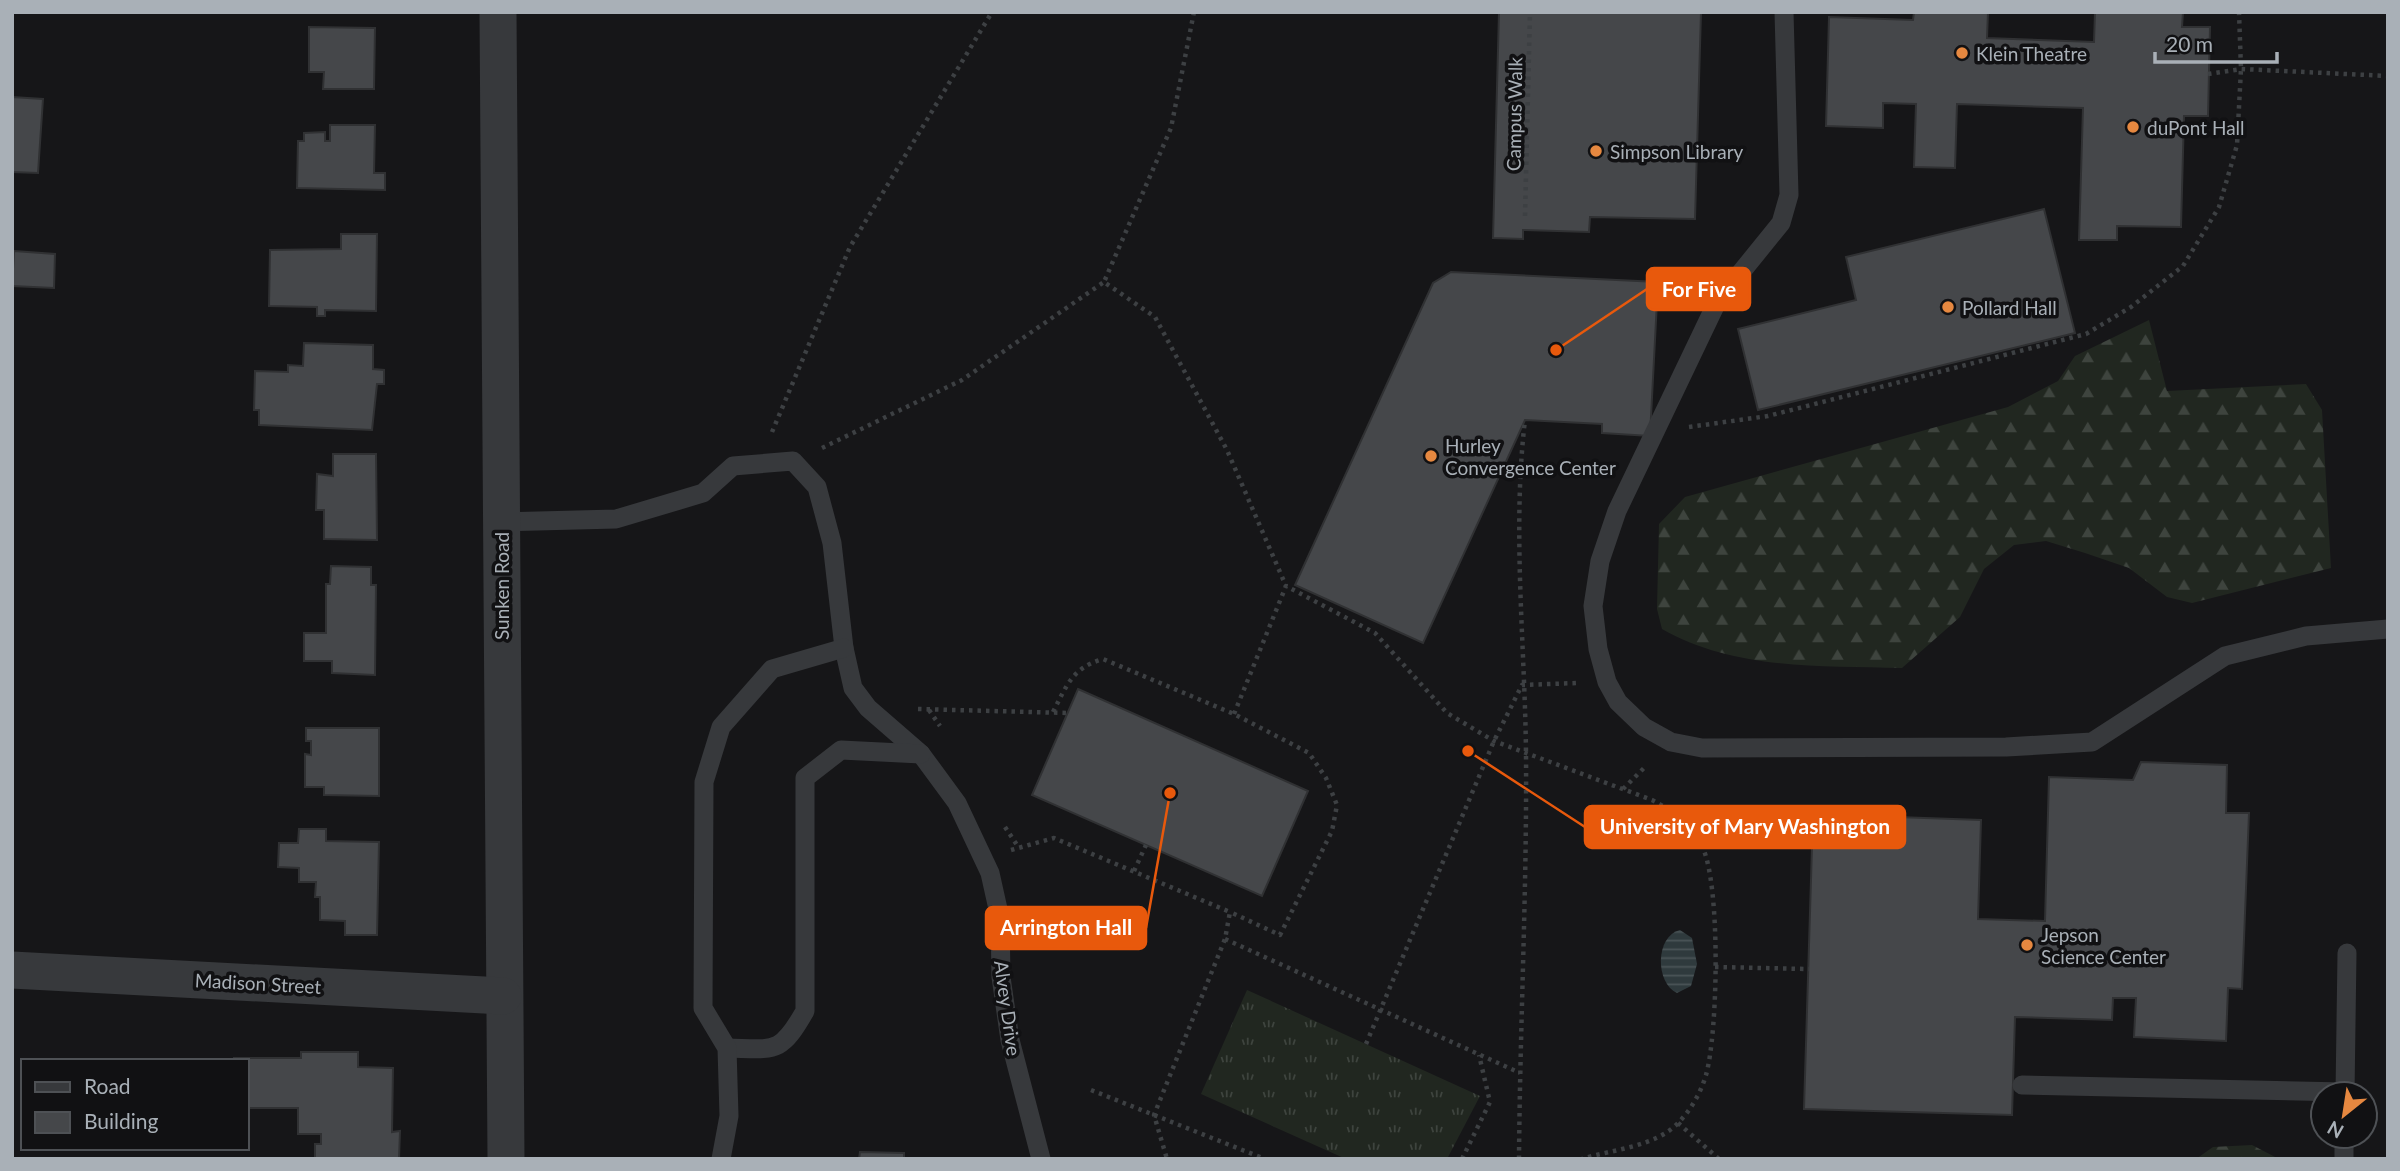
<svg xmlns="http://www.w3.org/2000/svg" width="2400" height="1171" viewBox="0 0 2400 1171" font-family="Lato,sans-serif">
	<style>
		.grass { fill: url(#grass-tufts) }
		.forest { fill: url(#forest-firs) }
		.water { fill: url(#water-rules) }
		.building { fill: #45474a; stroke: #303133; stroke-width: 2 }
		.lines { fill: none; stroke-linecap: round; stroke-linejoin: round }
		.path { stroke: #3d4043; stroke-width: 4.5; stroke-dasharray: 3.5 5; stroke-linecap: butt }
		.service { stroke: #37393c; stroke-width: 19 }
		.minor { stroke: #37393c; stroke-width: 37 }
		.poi-dot { fill: #e68840; stroke: #111113; stroke-width: 2.5 }
		.labels { text-anchor: middle; dominant-baseline: central; stroke-width: 7; stroke-linejoin: round; paint-order: stroke }
		.poi-label { font-size: 19px; fill: #a9b0b7; stroke: #111113; text-anchor: start }
		.street-label { font-size: 19px; fill: #a9b0b7; stroke: #111113 }
		.leader { fill: none; stroke: #e8590c; stroke-width: 2.5 }
		.callout-dot { fill: #e8590c; stroke: #111113; stroke-width: 2.5 }
		.callout { fill: #e8590c; stroke: #e8590c; stroke-width: 2.5 }
		.callout-label { font-size: 21px; text-anchor: middle; font-weight: bold; fill: #fff }
	</style>
	<defs>
		<pattern id="grass-tufts" width="24" height="20" patternUnits="userSpaceOnUse" patternTransform="scale(1.75)"><rect width="24" height="20" fill="#212720"/><path d="M3 7l-1-3M5 7V3M7 7l1-3M15 17l-1-3M17 17v-4M19 17l1-3" fill="none" stroke="#3e443e"/></pattern>
		<pattern id="forest-firs" width="22" height="20" patternUnits="userSpaceOnUse" patternTransform="scale(1.75)"><rect width="22" height="20" fill="#212720"/><path d="M5 1l3.5 6h-7zM16 11l3.5 6h-7z" fill="#3e443e"/></pattern>
		<pattern id="water-rules" width="6" height="5" patternUnits="userSpaceOnUse" patternTransform="scale(1.75)"><rect width="6" height="5" fill="#2f3a3d"/><path d="M0 2.5h6" fill="none" stroke="#4a5457"/></pattern>
	</defs>
	<rect width="100%" height="100%" fill="#161618"/>
	<!-- grass -->
	<polygon class="grass" points="1247,990 1480,1096 1447,1159 1346,1159 1201,1094"/>
	<!-- forest -->
	<g class="forest">
		<path d="M2149,320L2167,391L2306,384L2322,410L2331,568L2192,603L2167,597L2129,568L2085,553L2046,541L2014,545L1984,569L1960,617L1902,668C1821,666 1734,670 1662,629L1657,609L1659,524L1685,497L2008,407L2058,381L2075,356Z"/>
		<polygon points="2252,1145 2279,1159 2196,1159 2213,1147"/>
	</g>
	<!-- water -->
	<path class="water" d="M1680,930L1692,938L1697,964L1691,986L1677,993C1655,983 1655,936 1680,930Z"/>
	<!-- building -->
	<g class="building">
		<polygon points="1499,12 1701,12 1695,219 1590,217 1589,232 1523,230 1523,239 1493,238"/>
		<polygon points="1914,12 1988,12 1987,38 2094,42 2095,12 2183,12 2182,27 2210,27 2208,116 2184,116 2181,227 2117,226 2117,240 2079,240 2083,108 1957,104 1955,168 1914,167 1916,104 1883,103 1883,128 1826,126 1829,17 1913,20"/>
		<polygon points="309,27 375,28 374,89 323,89 324,72 309,72"/>
		<polygon points="12,97 43,99 38,173 12,172"/>
		<polygon points="330,125 375,125 374,173 385,173 385,190 297,188 298,141 304,141 304,133 325,132 325,141 330,141"/>
		<polygon points="2044,209 2075,333 1758,410 1738,329 1856,300 1846,257"/>
		<polygon points="341,234 377,234 376,311 325,310 325,316 317,316 317,307 269,306 270,250 341,249"/>
		<polygon points="14,251 55,254 54,288 12,286"/>
		<polygon points="1451,272 1658,282 1650,436 1602,433 1602,424 1525,420 1423,643 1295,585 1433,283"/>
		<polygon points="304,343 373,345 373,369 384,370 384,384 377,384 372,430 259,425 259,410 254,410 255,371 288,372 288,365 303,366"/>
		<polygon points="333,454 376,454 377,540 324,539 324,510 316,510 317,474 333,476"/>
		<polygon points="331,566 371,567 371,585 376,585 375,675 332,673 332,661 304,661 304,633 326,633 326,584 330,584"/>
		<polygon points="1078,689 1308,791 1262,896 1032,795"/>
		<polygon points="306,728 379,728 379,796 324,795 324,787 305,787 305,754 311,755 311,741 306,741"/>
		<polygon points="2141,762 2227,765 2226,813 2249,813 2242,989 2228,988 2226,1041 2134,1037 2136,998 2113,998 2112,1020 2015,1017 2012,1115 1804,1109 1813,814 1981,820 1978,919 2045,921 2049,777 2133,780"/>
		<polygon points="299,829 326,829 326,841 379,842 377,935 345,935 345,921 320,920 320,897 315,897 316,882 299,882 299,868 278,867 279,843 298,843"/>
		<polygon points="301,1052 358,1052 358,1067 393,1068 392,1132 400,1131 399,1159 315,1159 315,1144 321,1144 321,1134 298,1134 298,1108 247,1108 247,1061 234,1061 234,1058 301,1058"/>
		<polygon points="860,1152 904,1153 904,1159 859,1159"/>
	</g>
	<g class="lines">
		<!-- path -->
		<g class="path">
			<polyline points="1194,12 1171,128 1104,282 1155,317 1227,450 1286,586"/>
			<polyline points="2208,74 2241,69 2388,76"/>
			<polyline points="1525,216 1530,12"/>
			<polyline points="1689,427 1768,416 2086,334 2131,307 2183,266 2219,207 2237,145 2241,69 2239,12"/>
			<polyline points="772,432 850,247 992,12"/>
			<polyline points="822,448 962,380 1104,282"/>
			<polyline points="918,709 1068,713"/>
			<polyline points="929,710 940,726"/>
			<path d="M1053,712C1067,685 1072,668 1103,659L1234,714L1309,753L1326,778L1337,805L1332,831L1280,935L1230,912"/>
			<path d="M1234,714L1286,586L1375,633L1447,713L1494,741L1652,800C1673,811 1691,824 1702,846C1721,884 1718,1033 1706,1075C1701,1092 1692,1108 1680,1121C1657,1147 1613,1149 1582,1159"/>
			<polyline points="1623,789 1647,765"/>
			<polyline points="1005,827 1019,848"/>
			<polyline points="1011,850 1054,838 1230,912 1225,939 1154,1115 1167,1159"/>
			<polyline points="1134,871 1146,845"/>
			<polyline points="1225,939 1520,1073"/>
			<polyline points="1715,967 1809,969"/>
			<polyline points="1366,1044 1494,741 1522,685 1577,683"/>
			<polyline points="1091,1090 1265,1159"/>
			<polyline points="1678,1123 1719,1159"/>
			<polyline points="1462,1159 1490,1102 1479,1055"/>
			<path d="M1519,1159C1520,1024 1527,889 1526,755C1525,644 1512,530 1525,420"/>
		</g>
		<!-- service -->
		<g class="service">
			<polyline points="1784,12 1789,195 1781,223 1717,302 1617,511 1600,561 1593,606 1598,649 1607,682 1618,702 1644,727 1671,742 1702,748 2006,747 2092,742 2225,656 2306,636 2388,629"/>
			<polyline points="501,522 616,519 703,493 733,466 793,461 817,487 832,543 844,648 853,688 868,708 921,754 957,803 990,873 1000,918 1001,977 1010,1040 1041,1159"/>
			<path d="M727,1048C775,1049 780,1055 805,1011V778L841,750L921,754"/>
			<polyline points="2022,1085 2345,1092"/>
			<polyline points="2345,1094 2347,953"/>
			<polyline points="721,1159 729,1116 727,1048 703,1008 704,782 721,727 772,669 844,648"/>
			<polyline points="2344,1159 2344,1136"/>
		</g>
		<!-- minor -->
		<g class="minor">
			<polyline points="498,12 506,1159"/>
			<polyline points="12,970 503,996"/>
		</g>
	</g>
	<!-- markers -->
	<g class="poi-dot">
		<circle cx="1962" cy="53" r="7"/>
		<circle cx="2133" cy="127" r="7"/>
		<circle cx="1596" cy="151" r="7"/>
		<circle cx="1948" cy="307" r="7"/>
		<circle cx="1431" cy="456" r="7"/>
		<circle cx="2027" cy="945" r="7"/>
	</g>
	<g class="labels">
		<!-- poi labels -->
		<g class="poi-label">
			<text x="1976" y="53">Klein Theatre</text>
			<text x="2147" y="127">duPont Hall</text>
			<text x="1610" y="151">Simpson Library</text>
			<text x="1962" y="307">Pollard Hall</text>
			<text x="1445" y="445">Hurley<tspan x="1445" dy="22">Convergence Center</tspan></text>
			<text x="2041" y="934">Jepson<tspan x="2041" dy="22">Science Center</tspan></text>
		</g>
		<!-- street labels -->
		<g class="street-label">
			<text transform="translate(1514 114) rotate(-89)">Campus Walk</text>
			<text transform="translate(501 586) rotate(-90)">Sunken Road</text>
			<text transform="translate(258 983) rotate(3)">Madison Street</text>
			<text transform="translate(1008 1008) rotate(82)">Alvey Drive</text>
		</g>
	</g>
	<!-- callouts -->
	<path class="leader" d="M1556 350L1647 289M1468 751L1585 827M1170 793L1146 928"/>
	<g class="callout-dot">
		<circle cx="1556" cy="350" r="7"/>
		<circle cx="1468" cy="751" r="7"/>
		<circle cx="1170" cy="793" r="7"/>
	</g>
	<g class="callout">
		<rect x="1647" y="268" width="103" height="42" rx="7"/>
		<rect x="1585" y="806" width="320" height="42" rx="7"/>
		<rect x="986" y="907" width="160" height="42" rx="7"/>
	</g>
	<g class="callout-label">
		<text x="1699" y="297">For Five</text>
		<text x="1745" y="834">University of Mary Washington</text>
		<text x="1066" y="935">Arrington Hall</text>
	</g>
	<!-- border -->
	<rect width="2400" height="1171" fill="none" stroke="#a9b0b7" stroke-width="28"/>
	<!-- legend -->
	<rect x="21" y="1059" width="228" height="91" fill="#111113" stroke="#4e5155" stroke-width="2"/>
	<rect x="35" y="1082" width="35" height="10" fill="#37393c" stroke="#4e5155" stroke-width="2"/>
	<text x="84" y="1094" font-size="21" fill="#a9b0b7">Road</text>
	<rect x="35" y="1112" width="35" height="21" fill="#45474a" stroke="#4e5155" stroke-width="2"/>
	<text x="84" y="1129" font-size="21" fill="#a9b0b7">Building</text>
	<!-- north arrow -->
	<g transform="translate(2344 1115) rotate(210)"><circle r="33" fill="#111113" stroke="#4e5155" stroke-width="2"/>
	<path d="M0-5L12 26L0 18L-12 26Z" fill="#e68840"/>
	<text y="-10" font-size="19" font-weight="bold" text-anchor="middle" fill="#a9b0b7">N</text>
	</g>
	<!-- scale -->
	<path d="M2155 52v10h122v-10" fill="none" stroke="#a9b0b7" stroke-width="3.5"/>
	<text x="2166" y="52" font-size="21" fill="#a9b0b7" stroke="#111113" stroke-width="5" paint-order="stroke">20 m</text>
</svg>
